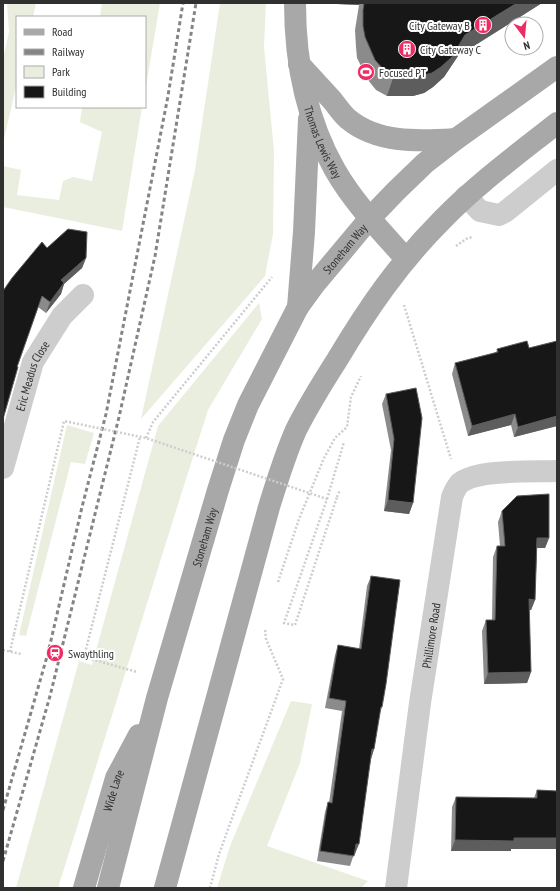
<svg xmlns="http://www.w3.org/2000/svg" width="560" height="891" viewBox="0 0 560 891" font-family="'PT Sans Narrow',sans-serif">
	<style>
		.green { fill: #eaeede }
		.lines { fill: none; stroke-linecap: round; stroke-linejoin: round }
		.path { stroke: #cdcdcd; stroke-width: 2.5; stroke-dasharray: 2 2; stroke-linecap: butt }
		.minor { stroke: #cdcdcd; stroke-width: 22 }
		.primary { stroke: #a8a8a8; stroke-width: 22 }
		.rail { stroke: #858585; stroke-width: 3; stroke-dasharray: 4 3; stroke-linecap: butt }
		.path-bridge { stroke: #cdcdcd; stroke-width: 2.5; stroke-dasharray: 2 2; stroke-linecap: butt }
		.wall { fill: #8b8b8b }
		.shaded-wall { fill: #5d5d5d }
		.building { fill: #171717; stroke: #5d5d5d }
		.labels { text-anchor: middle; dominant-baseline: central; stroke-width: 4; stroke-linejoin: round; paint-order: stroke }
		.poi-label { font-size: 12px; fill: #303030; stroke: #fff; text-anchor: start }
		.street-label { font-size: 12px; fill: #303030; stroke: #fff }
	</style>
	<rect width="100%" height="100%" fill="#fff"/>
	<!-- green -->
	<g class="green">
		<polygon points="7,3 36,3 33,17 17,17 17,83 3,143 3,59 9,32"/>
		<polygon points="102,3 160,3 145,92 145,17 100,17"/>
		<polygon points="220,3 266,3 264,47 274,151 273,234 265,276 141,419 195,170"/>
		<polygon points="82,107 142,107 122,231 3,207 3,166 21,170 17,195 59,200 63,181 73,177 92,181 102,132 80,122"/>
		<polygon points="259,303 262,319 208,410 180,498 58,888 16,888 79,661 92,665 158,426"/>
		<polygon points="67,425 94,433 85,464 71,462 26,636 19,635"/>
		<polygon points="291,701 312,704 300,763 267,846 368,881 361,888 217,888 230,846"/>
	</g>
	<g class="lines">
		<!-- path -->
		<g class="path">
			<polyline points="456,246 466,239 472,237"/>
			<polyline points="404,305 451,459"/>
			<polyline points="146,438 153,422 272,277"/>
			<polyline points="337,497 340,490"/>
			<polyline points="327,499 344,442"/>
			<polyline points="278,582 299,519 324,458 335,438 347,427 351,397 361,376"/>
			<polyline points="3,650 21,654"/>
			<polyline points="10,652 14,634"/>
			<polyline points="76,655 84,657 140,437"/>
			<polyline points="84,657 137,672"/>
			<polyline points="210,888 219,854 283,679 266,639 265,629"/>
		</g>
		<!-- minor -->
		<g class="minor">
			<polyline points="466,196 480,211 499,215 505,212 557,170"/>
			<path id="s1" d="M3,468L33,362L62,316L83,295"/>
			<path id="s2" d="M396,888L420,703L452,497C454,492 457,486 460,483C478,469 533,472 557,471"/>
		</g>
		<!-- primary -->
		<g class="primary">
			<path id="s3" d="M295,3C295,61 306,119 335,170C354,203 381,231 406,259"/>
			<path d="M299,64C310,76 321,88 332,100C337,106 342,114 348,119C378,144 420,141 456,139"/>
			<polyline points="298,307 304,232 309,119"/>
			<path id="s4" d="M84,888L116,778L139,735"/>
			<path id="s5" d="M108,888L157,698L218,490L234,440L248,405L298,307L314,285L370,218L396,191L425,163L456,139L557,67"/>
			<path d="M165,888L269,507C277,481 285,455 296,430C308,406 323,382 337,360C368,308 399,263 442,220C477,184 518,154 557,123"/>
		</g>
		<!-- rail -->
		<g class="rail">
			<polyline points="3,810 48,653 82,507 106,414 168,96 183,3"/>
			<polyline points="3,861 50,696 119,417 155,256 196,3"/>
		</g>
		<!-- path-bridge -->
		<polyline class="path-bridge" points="14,634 64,421 146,438 327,499 284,623 295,625 337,497"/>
	</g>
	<!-- wall -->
	<g class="wall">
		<polygon points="337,3 542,3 458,56 444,77 433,87 424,93 413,96 387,96 376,90 368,80 357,58 356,47 355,30 359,5 337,4"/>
		<polygon points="47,248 86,258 82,268 64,284 61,294 46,313 38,307 17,367"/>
		<polygon points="557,341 557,426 514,437 511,425 468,436 452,374 455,363 496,353 497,349 529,348"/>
		<polygon points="386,394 413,503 409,514 384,511 391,450 382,404"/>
		<polygon points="502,511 549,538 545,548 537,548 535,600 531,610 529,610 531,672 527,683 484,684 482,631 486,620 492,620 493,557 497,546 500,546 498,522"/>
		<polygon points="371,576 382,707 380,712 374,749 371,759 355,854 354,854 350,866 317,861 325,812 328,802 329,803 342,711 325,708 335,655 338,645 359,649 367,586"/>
		<polygon points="537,790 557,791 557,849 511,849 511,851 451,851 452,807 456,797 534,798"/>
	</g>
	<!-- shaded-wall -->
	<g class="shaded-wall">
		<polygon points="337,3 360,3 359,5 337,4"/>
		<polygon points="517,3 542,3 458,56 444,77 433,87 424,93 413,96 387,96 394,75 465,35"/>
		<polygon points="86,258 82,268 64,284 61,294 46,313 50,302 61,280"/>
		<polygon points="515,414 511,425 468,436 472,426"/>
		<polygon points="557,416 557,426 514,437 518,427"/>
		<polygon points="388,500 413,503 409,514 384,511"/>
		<polygon points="537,538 549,538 545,548 533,548"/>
		<polygon points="529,599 535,600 531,610 525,610"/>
		<polygon points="531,672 527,683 484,684 488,673"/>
		<polygon points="372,749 374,749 371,759"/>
		<polygon points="514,838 557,838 557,849 511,849 511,851 451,851 455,840"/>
		<polygon points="356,844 359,844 355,854 352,853"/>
	</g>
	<!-- building -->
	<g class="building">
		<polygon points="364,3 517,3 465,35 452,57 441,67 432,73 420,76 394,75 384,70 375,60 365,37 363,26 363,10"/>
		<polygon points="68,229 87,232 86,258 61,280 64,283 50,302 42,296 17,367 18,367 3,419 3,291 12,278 42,242 47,248"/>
		<polygon points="527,341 529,348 557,341 557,416 518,427 515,414 472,426 455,363 498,352 497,349"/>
		<polygon points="416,388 422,418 413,503 388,500 394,439 386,394"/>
		<polygon points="549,494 549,538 537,538 535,600 529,599 531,672 488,673 486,620 495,620 497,546 505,546 502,511 517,496"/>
		<polygon points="371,576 400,580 386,684 382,707 381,707 374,749 372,749 359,844 356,844 354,856 320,851 328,802 332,803 346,701 329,698 338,645 361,649"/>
		<polygon points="537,790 557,791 557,838 514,838 514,841 455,840 456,797 537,798"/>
	</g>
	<!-- icons -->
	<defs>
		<symbol id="building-disc" viewBox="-11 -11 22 22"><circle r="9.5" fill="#ef2b63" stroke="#fff"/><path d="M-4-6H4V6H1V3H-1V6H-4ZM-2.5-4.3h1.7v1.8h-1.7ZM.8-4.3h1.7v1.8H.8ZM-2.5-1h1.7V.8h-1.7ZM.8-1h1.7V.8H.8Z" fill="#fff"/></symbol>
		<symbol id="stadium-disc" viewBox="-11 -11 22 22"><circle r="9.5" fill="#ef2b63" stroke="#fff"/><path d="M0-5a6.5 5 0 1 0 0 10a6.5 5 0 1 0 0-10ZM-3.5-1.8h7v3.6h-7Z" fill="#fff"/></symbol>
		<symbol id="station-disc" viewBox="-11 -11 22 22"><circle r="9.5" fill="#ef2b63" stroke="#fff"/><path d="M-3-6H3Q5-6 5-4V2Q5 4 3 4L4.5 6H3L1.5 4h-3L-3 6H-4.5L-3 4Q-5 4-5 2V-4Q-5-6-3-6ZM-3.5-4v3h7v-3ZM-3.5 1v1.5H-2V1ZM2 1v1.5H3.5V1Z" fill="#fff"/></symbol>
	</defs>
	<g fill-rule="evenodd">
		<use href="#building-disc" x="473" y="15" width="20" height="20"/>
		<use href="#building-disc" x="397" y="39" width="20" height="20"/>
		<use href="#stadium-disc" x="356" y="62" width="20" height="20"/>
		<use href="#station-disc" x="45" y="643" width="20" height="20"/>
	</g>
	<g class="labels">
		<!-- poi labels -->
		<g class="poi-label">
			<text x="470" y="25" text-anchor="end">City Gateway B</text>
			<text x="420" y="49">City Gateway C</text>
			<text x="379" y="72">Focused PT</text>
			<text x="68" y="653">Swaythling</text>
		</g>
		<!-- street labels -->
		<g class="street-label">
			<text stroke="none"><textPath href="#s3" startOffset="143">Thomas Lewis Way</textPath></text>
			<text stroke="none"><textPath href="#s5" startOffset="688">Stoneham Way</textPath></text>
			<text stroke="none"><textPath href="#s1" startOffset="97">Eric Meadus Close</textPath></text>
			<text stroke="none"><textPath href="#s5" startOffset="364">Stoneham Way</textPath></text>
			<text stroke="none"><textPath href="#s2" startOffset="255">Phillimore Road</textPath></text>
			<text stroke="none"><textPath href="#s4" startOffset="102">Wide Lane</textPath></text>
		</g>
	</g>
	<!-- border -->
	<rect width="560" height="891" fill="none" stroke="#303030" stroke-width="8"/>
	<!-- legend -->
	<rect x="16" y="16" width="130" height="92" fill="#ffffff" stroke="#acacac"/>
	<rect x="24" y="29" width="20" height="6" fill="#a8a8a8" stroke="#acacac"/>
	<text x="52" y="36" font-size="12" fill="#303030">Road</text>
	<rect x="24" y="49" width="20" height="6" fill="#858585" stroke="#acacac"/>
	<text x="52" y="56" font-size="12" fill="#303030">Railway</text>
	<rect x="24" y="66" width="20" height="12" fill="#eaeede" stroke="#acacac"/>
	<text x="52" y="76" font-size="12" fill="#303030">Park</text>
	<rect x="24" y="86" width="20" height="12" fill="#171717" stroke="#acacac"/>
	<text x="52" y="96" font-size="12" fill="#303030">Building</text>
	<!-- north arrow -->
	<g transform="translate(524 36) rotate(164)"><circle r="19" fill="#ffffff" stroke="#acacac"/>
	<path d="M0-3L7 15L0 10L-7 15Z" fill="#ef2b63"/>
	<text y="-6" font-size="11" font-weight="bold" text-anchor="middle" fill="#303030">N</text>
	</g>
</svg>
